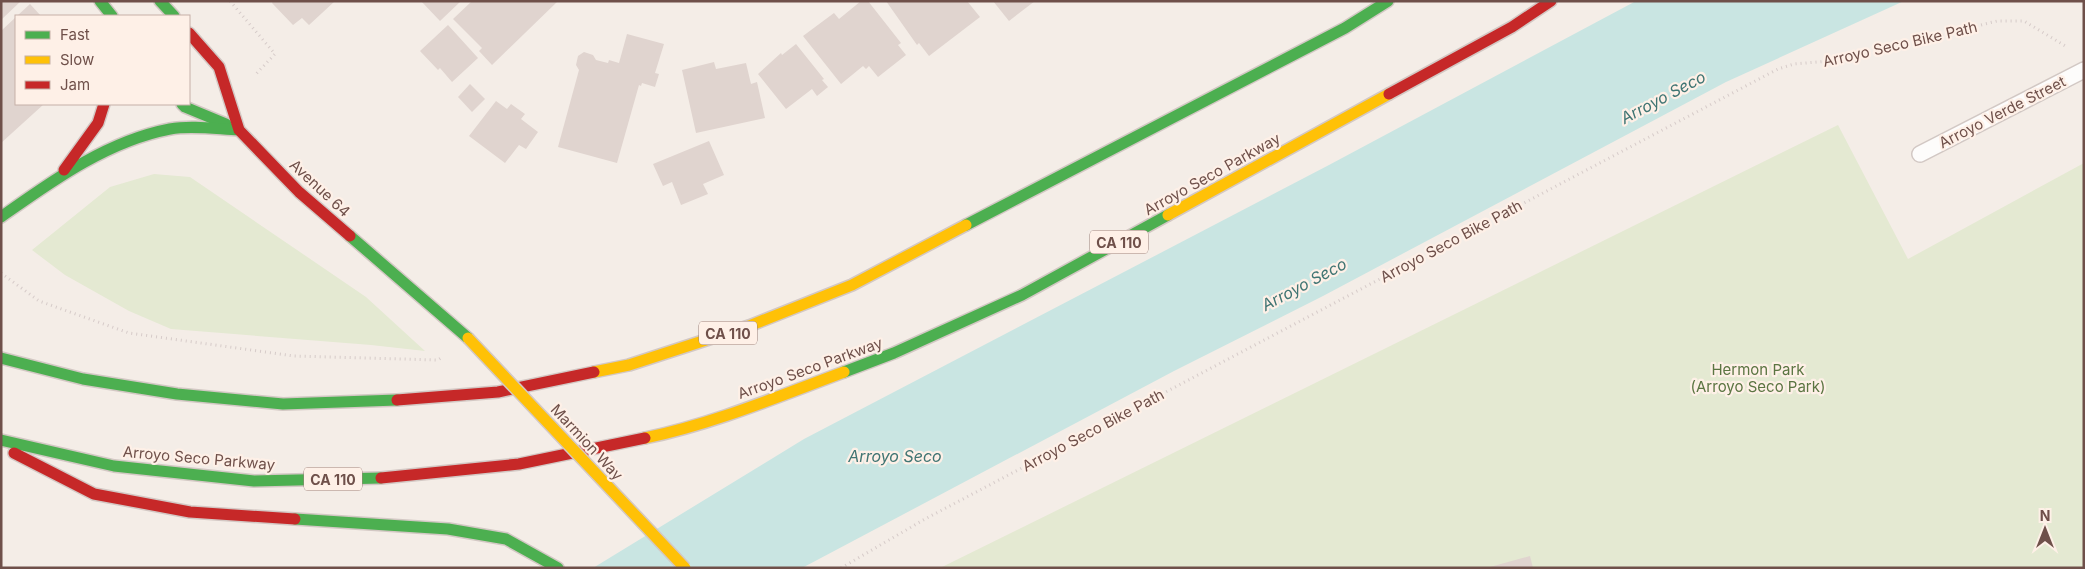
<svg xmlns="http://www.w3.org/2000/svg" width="2085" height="569" viewBox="0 0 2085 569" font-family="Inter,sans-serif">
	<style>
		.green { fill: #e4e9d2 }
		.water { fill: #c9e5e2 }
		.building { fill: #e0d4cf }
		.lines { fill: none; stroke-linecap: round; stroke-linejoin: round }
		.lane-casing { stroke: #d2c8c4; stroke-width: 18 }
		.fast-casing { stroke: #d3c8c4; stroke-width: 14 }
		.slow-casing { stroke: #d3c8c4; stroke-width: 14 }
		.jam-casing { stroke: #d3c8c4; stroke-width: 14 }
		.path { stroke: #d6cbc9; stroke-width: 3; stroke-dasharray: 1 4; stroke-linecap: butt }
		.lane { stroke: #fdfcfb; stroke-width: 15 }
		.fast { stroke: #4caf50; stroke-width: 11 }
		.slow { stroke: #ffc107; stroke-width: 11 }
		.jam { stroke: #c62828; stroke-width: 11 }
		.slow-bridge-casing { stroke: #d3c8c4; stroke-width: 14; stroke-linecap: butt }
		.slow-bridge { stroke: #ffc107; stroke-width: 11 }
		.labels { text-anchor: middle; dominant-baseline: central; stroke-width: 4.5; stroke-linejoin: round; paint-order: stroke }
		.shield { fill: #fef0e7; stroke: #9a8079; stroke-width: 1 }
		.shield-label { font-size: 14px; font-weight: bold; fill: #6f504a }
		.street-label { font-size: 15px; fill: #6f504a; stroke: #fef0e7 }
		.park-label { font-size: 15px; fill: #5b7542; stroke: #fef0e7 }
		.water-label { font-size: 16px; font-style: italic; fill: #407573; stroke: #fef0e7 }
	</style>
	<rect width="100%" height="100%" fill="#f4ede7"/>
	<!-- green -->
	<g class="green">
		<polygon points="1838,125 1908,259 2084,163 2084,568 940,568"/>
		<polygon points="154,174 190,177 366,297 425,351 371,345 171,329 129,311 65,275 32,250 110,187"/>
	</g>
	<!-- water -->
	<polygon class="water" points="1636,1 1904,1 1726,82 1323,296 1174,371 802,568 593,568 804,439 1329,165"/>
	<!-- building -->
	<g class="building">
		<polygon points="1,1 21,1 1,20"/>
		<polygon points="273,1 335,1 309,25 302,18 293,25 272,3"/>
		<polygon points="421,1 461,1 440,21"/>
		<polygon points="472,1 558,1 492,65 479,51 482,48 453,19"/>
		<polygon points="861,1 868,1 901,43 898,45 906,55 878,77 869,66 866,69 863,66 841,84 803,36 834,13 839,19"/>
		<polygon points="886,1 967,1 980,17 929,56 919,43 917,45"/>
		<polygon points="993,1 1035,1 1009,21"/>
		<polygon points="30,4 41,16 17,16"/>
		<polygon points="16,17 16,104 44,104 1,143 1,31"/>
		<polygon points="448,25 478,58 452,82 440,68 438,70 420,51"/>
		<polygon points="627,34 664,44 655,73 659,74 655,87 642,83 641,86 639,85 617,163 558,147 579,70 576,65 578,56 584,52 593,55 596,60 608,63 609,60 619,63"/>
		<polygon points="796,44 824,79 822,80 828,87 817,96 812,89 786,109 758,74 781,53 782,55"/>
		<polygon points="714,62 716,69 746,63 751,84 757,82 765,118 696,133 682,70"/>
		<polygon points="470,84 485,99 472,112 458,97"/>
		<polygon points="496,101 507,109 511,104 525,114 521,119 538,132 526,149 519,145 505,163 469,136"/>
		<polygon points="709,141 724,175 703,184 708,194 681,205 672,182 663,186 653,164"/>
		<polygon points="1530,556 1533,568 1490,568 1490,567"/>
	</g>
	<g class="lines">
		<defs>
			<polyline id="lane" points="1920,154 2084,70"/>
			<g id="fast">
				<polyline points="100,1 112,16"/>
				<polyline points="160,1 174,16"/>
				<polyline points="182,104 185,107 226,124"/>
				<path d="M1,217C52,181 107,141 170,129C192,125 217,129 239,130"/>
				<polyline points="966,225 1345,28 1388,1"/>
				<polyline points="350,236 468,338"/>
				<polyline points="1,358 83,379 177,394 283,404 397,400"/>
				<polyline points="844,372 894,353 1022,295 1168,215"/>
				<polyline points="1,440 114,466 254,481 381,478"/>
				<polyline points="295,519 448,529 506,539 558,568"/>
			</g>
			<g id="slow">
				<polyline points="1168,215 1389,94"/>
				<polyline points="594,372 629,365 749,326 852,285 966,225"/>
				<path d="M645,438C713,424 779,396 844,372"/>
			</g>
			<g id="jam">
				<polyline points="189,33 219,67 239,130 299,192 350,236"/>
				<polyline points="1389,94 1512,27 1551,1"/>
				<polyline points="64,170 98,123 104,104"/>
				<polyline points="397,400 498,392 594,372"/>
				<polyline points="14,453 94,494 190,512 295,519"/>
				<polyline points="381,478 519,464 645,438"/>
			</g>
		</defs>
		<!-- lane casing -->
		<use href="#lane" class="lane-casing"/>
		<!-- fast casing -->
		<use href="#fast" class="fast-casing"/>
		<!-- slow casing -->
		<use href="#slow" class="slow-casing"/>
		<!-- jam casing -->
		<use href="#jam" class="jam-casing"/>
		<!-- path -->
		<g class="path">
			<polyline points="230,1 275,54 256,74"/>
			<polyline points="1,273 39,301 129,333 294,356 438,360 441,358"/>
			<polyline points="841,568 925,519 1778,69 1794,64 1841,60 1997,21 2024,21 2067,47"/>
		</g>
		<!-- lane -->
		<use href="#lane" class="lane"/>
		<!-- fast -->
		<use href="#fast" class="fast"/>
		<!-- slow -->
		<use href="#slow" class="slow"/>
		<!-- jam -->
		<use href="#jam" class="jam"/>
		<defs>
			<polyline id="slow-bridge" points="468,338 685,568"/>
		</defs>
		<!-- slow-bridge casing -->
		<use href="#slow-bridge" class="slow-bridge-casing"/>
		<!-- slow-bridge -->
		<use href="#slow-bridge" class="slow-bridge"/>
	</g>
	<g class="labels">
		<!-- shield labels -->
		<g class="shield">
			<rect x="1090" y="230.5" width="58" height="23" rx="4"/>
			<rect x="699" y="321.5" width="58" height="23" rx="4"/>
			<rect x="304" y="467.5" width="58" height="23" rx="4"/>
		</g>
		<g class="shield-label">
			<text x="1119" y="242">CA 110</text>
			<text x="728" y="333">CA 110</text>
			<text x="333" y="479">CA 110</text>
		</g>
		<!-- street labels -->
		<g class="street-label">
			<text transform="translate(1900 44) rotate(-13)">Arroyo Seco Bike Path</text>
			<text transform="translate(2002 112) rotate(-27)">Arroyo Verde Street</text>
			<text transform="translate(1212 174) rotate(-29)">Arroyo Seco Parkway</text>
			<text transform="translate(320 188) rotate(43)">Avenue 64</text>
			<text transform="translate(1451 241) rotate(-28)">Arroyo Seco Bike Path</text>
			<text transform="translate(810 368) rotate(-20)">Arroyo Seco Parkway</text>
			<text transform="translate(1093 430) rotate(-28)">Arroyo Seco Bike Path</text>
			<text transform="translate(587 442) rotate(47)">Marmion Way</text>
			<text transform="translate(199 458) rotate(5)">Arroyo Seco Parkway</text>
		</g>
		<!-- park labels -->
		<g class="park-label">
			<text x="1758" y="369">Hermon Park<tspan x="1758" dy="17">(Arroyo Seco Park)</tspan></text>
		</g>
		<!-- water labels -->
		<g class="water-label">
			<text transform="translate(1663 97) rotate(-28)">Arroyo Seco</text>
			<text transform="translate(1304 284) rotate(-28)">Arroyo Seco</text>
			<text x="895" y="456">Arroyo Seco</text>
		</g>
	</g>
	<!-- border -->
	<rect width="2085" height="569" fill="none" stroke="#6f504a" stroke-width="5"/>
	<!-- legend -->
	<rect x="15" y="15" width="175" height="90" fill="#fef0e7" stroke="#c5b0a8"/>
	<rect x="25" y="31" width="25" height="8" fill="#4caf50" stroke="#c5b0a8"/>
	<text x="60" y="40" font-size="15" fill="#6f504a">Fast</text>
	<rect x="25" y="56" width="25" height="8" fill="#ffc107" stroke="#c5b0a8"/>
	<text x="60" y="65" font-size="15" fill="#6f504a">Slow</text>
	<rect x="25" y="81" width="25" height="8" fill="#c62828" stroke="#c5b0a8"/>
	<text x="60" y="90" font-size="15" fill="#6f504a">Jam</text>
	<!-- north arrow -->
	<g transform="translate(2045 529)" stroke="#fef0e7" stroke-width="4" paint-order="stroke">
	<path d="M0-4L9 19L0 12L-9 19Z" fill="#6f504a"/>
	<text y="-8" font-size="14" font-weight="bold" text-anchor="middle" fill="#6f504a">N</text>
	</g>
</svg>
